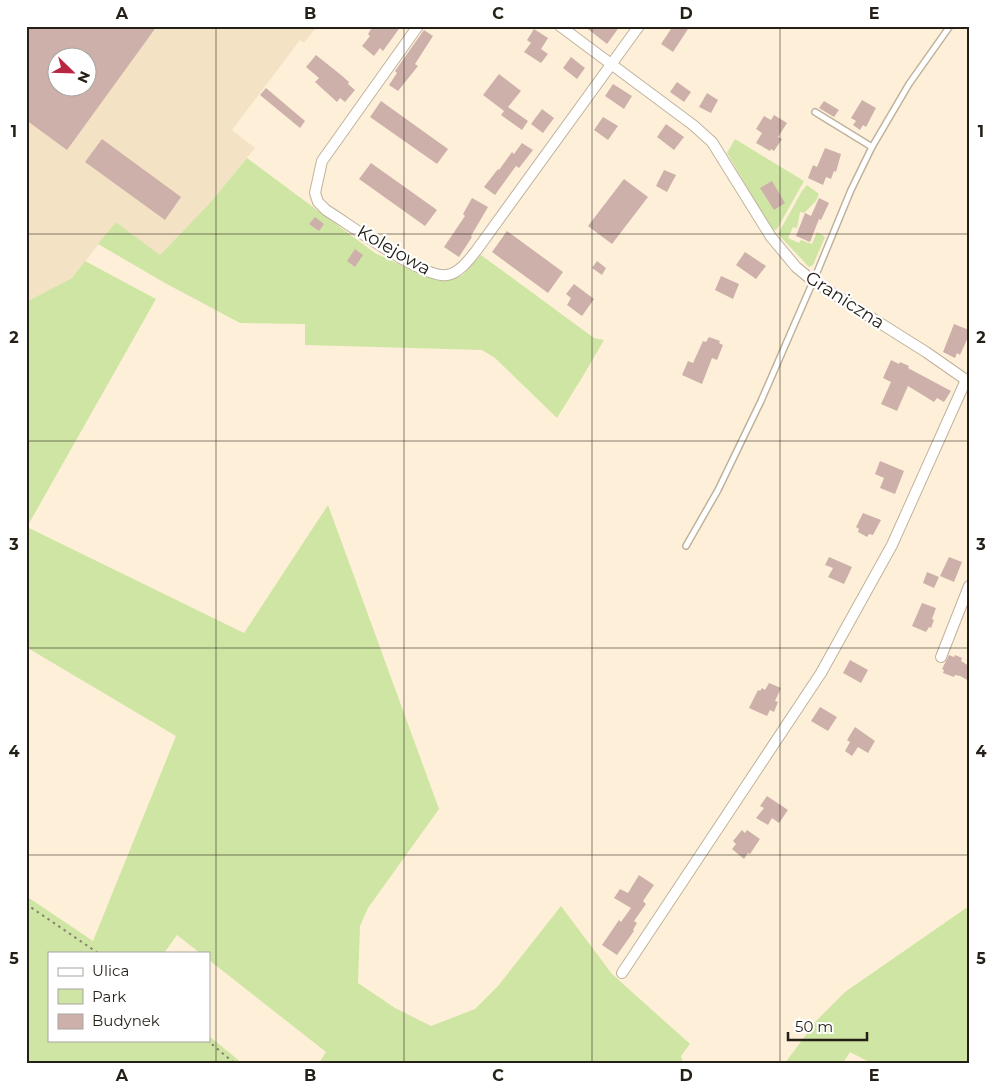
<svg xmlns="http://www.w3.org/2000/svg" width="995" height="1089" viewBox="0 0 995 1089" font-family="Montserrat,sans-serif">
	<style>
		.built { fill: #f4e2c4; fill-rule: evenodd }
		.green { fill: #cfe5a4 }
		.building { fill: #cdb0aa; fill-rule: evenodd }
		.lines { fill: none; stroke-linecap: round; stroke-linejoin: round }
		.lane-casing { stroke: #c0b29c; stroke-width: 8 }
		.street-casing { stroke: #c0b29c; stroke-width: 12 }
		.path { stroke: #8a8071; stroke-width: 2; stroke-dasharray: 2.5 4; stroke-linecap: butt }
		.lane { stroke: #fff; stroke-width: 5 }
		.street { stroke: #fff; stroke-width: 10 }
		.grid { fill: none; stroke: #241f17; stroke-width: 1; stroke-opacity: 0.55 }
		.labels { text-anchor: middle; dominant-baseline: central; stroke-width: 4.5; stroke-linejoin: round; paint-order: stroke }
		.street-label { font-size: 18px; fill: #241f17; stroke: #fff }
		.neatline { fill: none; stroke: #241f17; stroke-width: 2 }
		.grid-label { font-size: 16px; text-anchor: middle; font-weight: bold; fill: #241f17 }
	</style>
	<rect width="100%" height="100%" fill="#fef0d8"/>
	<!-- built -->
	<path class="built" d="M26,26H317L304,43L300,40L232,130L255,148L209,204L160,255L116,222L72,278L26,302ZM58,58H88V88H58Z"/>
	<!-- green -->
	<g class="green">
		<polygon points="735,139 804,181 777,229 773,231 727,153"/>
		<polygon points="247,158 375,253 418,273 430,277 447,279 457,277 463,275 481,255 594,338 604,340 583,376 557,418 495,358 482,350 305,345 305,324 240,323 165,283 98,244 116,222 160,255 209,204"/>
		<polygon points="807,185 819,194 816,201 804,213 800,212 797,228 793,227 788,238 799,243 801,240 812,244 817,232 825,237 813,265 809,267 778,234 802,191"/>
		<polygon points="85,261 156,299 27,527 244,633 328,505 439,809 368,908 360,926 358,983 395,1008 431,1026 475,1009 498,986 561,906 612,974 690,1044 681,1056 683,1063 319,1063 326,1052 209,960 209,953 200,953 177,935 164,953 49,953 49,1040 209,1040 209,1036 242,1063 26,1063 26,896 93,941 176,736 26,647 26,302 72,278"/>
		<polygon points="969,906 969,1063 871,1063 850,1052 843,1063 785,1063 817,1020 845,992"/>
	</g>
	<!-- building -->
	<g class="building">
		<path d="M26,26H157L67,150L26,120ZM58,58H88V88H58Z"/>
		<polygon points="373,26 401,26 383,51 380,48 374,56 362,46 370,36 368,34"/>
		<polygon points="584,26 620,26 607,44"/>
		<polygon points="673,26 690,26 673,52 661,44"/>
		<polygon points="534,29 548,38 541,49 548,54 541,63 524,52 531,43 527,40"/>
		<polygon points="424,30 433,36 415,64 418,66 398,91 389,85 397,73 395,71"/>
		<polygon points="316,55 341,75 349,82 348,84 355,90 345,102 340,98 337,102 315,82 319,78 306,67"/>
		<polygon points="571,57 585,68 577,79 563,68"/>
		<polygon points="499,74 521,91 508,107 528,121 522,130 501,115 504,111 483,95"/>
		<polygon points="677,82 691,92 684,102 670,92"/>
		<polygon points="613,84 632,96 624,109 605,96"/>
		<polygon points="266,88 305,121 300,128 260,95"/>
		<polygon points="707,93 718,100 711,113 699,107"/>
		<polygon points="862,100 876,108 866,127 863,125 860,130 853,125 856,121 851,118"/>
		<polygon points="381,101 448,149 437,164 370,117"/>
		<polygon points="824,101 839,110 834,117 819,108"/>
		<polygon points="542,109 554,118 543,133 531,124"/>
		<polygon points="774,115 787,123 778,137 782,139 774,151 771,149 770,151 756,143 762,133 756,129 764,116 771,120"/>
		<polygon points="603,117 618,126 608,140 594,130"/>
		<polygon points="666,124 684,137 674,150 657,137"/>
		<polygon points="102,139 181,197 165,220 85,162"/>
		<polygon points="522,143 533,150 519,168 516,166 495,195 484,187 498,169 499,170 512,152 514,154"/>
		<polygon points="825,148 841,154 836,172 834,171 831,179 826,177 823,185 808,178 813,165 817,167"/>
		<polygon points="371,163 437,210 425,226 359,179"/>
		<polygon points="664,170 676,175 667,192 656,186"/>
		<polygon points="624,179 648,197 612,244 588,226"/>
		<polygon points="772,181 785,203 774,210 760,188"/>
		<polygon points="472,198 488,207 471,236 472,237 459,257 444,247 465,216 463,214"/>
		<polygon points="819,198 829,203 821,220 819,219 810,242 796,236 805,213 811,216"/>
		<polygon points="315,217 324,224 319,231 309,224"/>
		<polygon points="507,231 563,272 548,293 492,252"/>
		<polygon points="355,249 363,255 355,267 347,261"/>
		<polygon points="745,252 766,266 756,279 736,265"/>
		<polygon points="597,261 606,268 602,275 592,268"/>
		<polygon points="721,276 739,284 733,299 715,290"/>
		<polygon points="574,284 594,299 582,316 567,305 571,298 566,294"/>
		<polygon points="954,324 969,330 969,335 960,355 957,353 955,358 943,352"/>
		<polygon points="709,337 720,341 719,343 723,345 717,360 712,358 702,384 682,375 688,361 693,363 703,341 706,342"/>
		<polygon points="891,360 899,364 900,362 909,366 908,368 951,391 944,402 937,398 934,402 908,386 897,411 881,404 891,382 883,378"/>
		<polygon points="880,461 904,471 895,494 880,488 884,478 875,474"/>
		<polygon points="863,513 881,520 873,535 869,534 867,537 858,532 859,529 856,527"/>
		<polygon points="829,557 852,567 844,584 828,577 833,568 825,565"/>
		<polygon points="949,557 962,562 954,582 940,576"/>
		<polygon points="927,572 939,577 934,588 923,583"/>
		<polygon points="922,603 936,608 932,619 934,620 931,628 929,627 926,632 912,626"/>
		<polygon points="949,655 954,657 955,655 962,658 961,661 969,666 969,681 960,676 955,675 954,677 943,673 944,670 942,669"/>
		<polygon points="850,660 868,670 861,683 843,673"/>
		<polygon points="769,683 781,688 775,701 778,702 774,712 770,710 767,716 749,708 758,690 760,691 762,688 765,690"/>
		<polygon points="820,707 837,717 828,731 811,721"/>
		<polygon points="855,727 875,741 868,753 858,747 852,756 845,751 850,742 847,740"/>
		<polygon points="767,796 788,810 779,823 772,818 768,825 756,818 764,808 760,806"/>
		<polygon points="742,830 745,833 747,830 760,839 750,854 748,853 744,859 732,849 736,844 733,841"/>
		<polygon points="639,875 654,885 643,901 646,904 634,921 637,923 633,930 634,931 617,955 602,945 619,920 621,922 631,908 614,898 620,889 628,893"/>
	</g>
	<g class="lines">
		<defs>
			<g id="lane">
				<polyline points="815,112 872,147"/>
				<polyline points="686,546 718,490 761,401 818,270 851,190 872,147 909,84 950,26"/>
			</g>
			<g id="street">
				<path d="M418,26L322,161L315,193L318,202L326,210C349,224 423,279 447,275C459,273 469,260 476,251L639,26"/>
				<polyline points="560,26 693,125 712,142 771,237 796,267 813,281 926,352 969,382"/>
				<polyline points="941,657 969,586"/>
				<polyline points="622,973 821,673 892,545 966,380"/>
			</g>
		</defs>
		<!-- lane casing -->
		<use href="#lane" class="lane-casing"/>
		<!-- street casing -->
		<use href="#street" class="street-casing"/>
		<!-- path -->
		<g class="path">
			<polyline points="26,904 98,953"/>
			<polyline points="207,1040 234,1063"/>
		</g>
		<!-- lane -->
		<use href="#lane" class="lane"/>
		<!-- street -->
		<use href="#street" class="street"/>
	</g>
	<!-- grid -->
	<path class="grid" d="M216,26V1063M404,26V1063M592,26V1063M780,26V1063M26,234H969M26,441H969M26,648H969M26,855H969"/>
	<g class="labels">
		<!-- street labels -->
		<g class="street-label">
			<text transform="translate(394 250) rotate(30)">Kolejowa</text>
			<text transform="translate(845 300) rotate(33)">Graniczna</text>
		</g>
	</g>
	<!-- border -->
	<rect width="995" height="1089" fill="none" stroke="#ffffff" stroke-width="55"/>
	<!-- legend -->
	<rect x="48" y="952" width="162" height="90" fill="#ffffff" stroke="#a7a5a2"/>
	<rect x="58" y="968" width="25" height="8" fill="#ffffff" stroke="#a7a5a2"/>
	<text x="92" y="976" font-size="15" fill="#241f17">Ulica</text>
	<rect x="58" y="989" width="25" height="15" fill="#cfe5a4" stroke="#a7a5a2"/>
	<text x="92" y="1002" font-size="15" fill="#241f17">Park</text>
	<rect x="58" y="1014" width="25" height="15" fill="#cdb0aa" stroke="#a7a5a2"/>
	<text x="92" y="1026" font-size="15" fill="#241f17">Budynek</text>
	<!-- north arrow -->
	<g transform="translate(72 72) rotate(113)"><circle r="24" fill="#ffffff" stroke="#a7a5a2"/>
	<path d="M0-4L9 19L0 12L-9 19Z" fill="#b82642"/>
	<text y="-8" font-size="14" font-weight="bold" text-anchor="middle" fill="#241f17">N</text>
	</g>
	<!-- scale -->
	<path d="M788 1032v8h79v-8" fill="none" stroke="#241f17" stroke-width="2.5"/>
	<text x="795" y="1032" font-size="15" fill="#241f17" stroke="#ffffff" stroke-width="4" paint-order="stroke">50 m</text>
	<rect x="28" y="28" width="940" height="1034" class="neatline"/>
	<g class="grid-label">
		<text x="122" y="19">A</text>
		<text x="310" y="19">B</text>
		<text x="498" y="19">C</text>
		<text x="686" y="19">D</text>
		<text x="874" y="19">E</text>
		<text x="14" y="137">1</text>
		<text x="981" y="137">1</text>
		<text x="14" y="343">2</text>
		<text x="981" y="343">2</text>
		<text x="14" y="550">3</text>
		<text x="981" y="550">3</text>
		<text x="14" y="757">4</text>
		<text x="981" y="757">4</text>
		<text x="14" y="964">5</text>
		<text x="981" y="964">5</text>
		<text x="122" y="1081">A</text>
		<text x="310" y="1081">B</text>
		<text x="498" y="1081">C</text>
		<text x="686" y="1081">D</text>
		<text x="874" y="1081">E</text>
	</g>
</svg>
